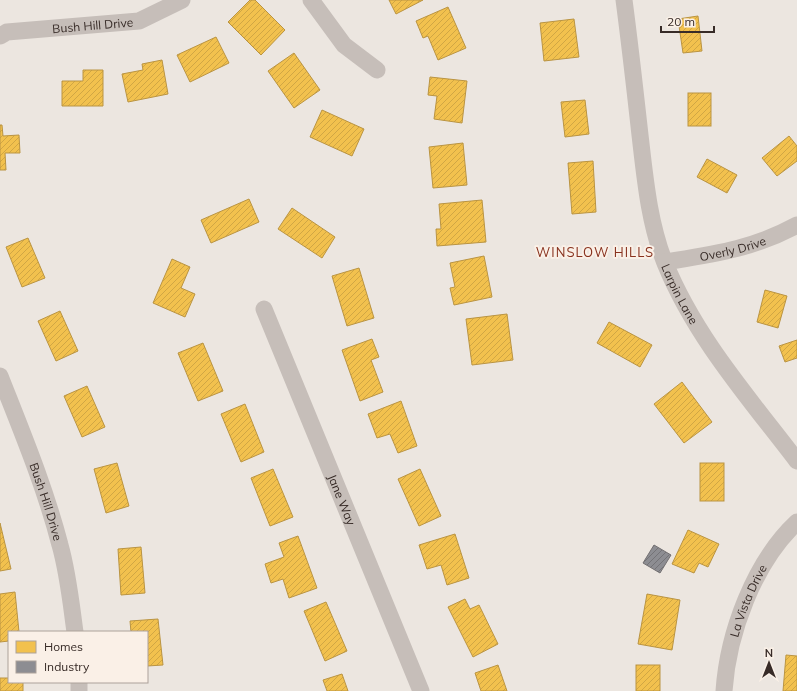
<svg xmlns="http://www.w3.org/2000/svg" width="797" height="691" viewBox="0 0 797 691" font-family="Mulish,sans-serif">
	<style>
		.homes { fill: url(#homes-hatch); stroke: #ba9442 }
		.industry { fill: url(#industry-hatch); stroke: #737072 }
		.lines { fill: none; stroke-linecap: round; stroke-linejoin: round }
		.street { stroke: #c6beb9; stroke-width: 17 }
		.labels { text-anchor: middle; dominant-baseline: central; stroke-width: 4; stroke-linejoin: round; paint-order: stroke }
		.street-label { font-size: 12px; fill: #372b27; stroke: #faf0e7 }
		.neighbourhood-label { font-size: 13px; letter-spacing: 1px; fill: #88321e; stroke: #faf0e7 }
	</style>
	<defs>
		<pattern id="homes-hatch" width="6" height="6" patternUnits="userSpaceOnUse"><rect width="6" height="6" fill="#f2c14e"/><path d="M-1 1l2-2M0 6l6-6M5 7l2-2" fill="none" stroke="#d0a644"/></pattern>
		<pattern id="industry-hatch" width="6" height="6" patternUnits="userSpaceOnUse"><rect width="6" height="6" fill="#8d8d92"/><path d="M-1 1l2-2M0 6l6-6M5 7l2-2" fill="none" stroke="#747377"/></pattern>
	</defs>
	<rect width="100%" height="100%" fill="#ece6e0"/>
	<!-- homes -->
	<g class="homes">
		<polygon points="250,0 255,0 285,30 261,55 228,22"/>
		<polygon points="389,0 423,0 396,14"/>
		<polygon points="448,7 466,48 438,60 428,36 423,38 416,21"/>
		<polygon points="698,16 702,51 683,53 678,19"/>
		<polygon points="574,19 579,57 544,61 540,23"/>
		<polygon points="216,37 229,63 190,82 177,55"/>
		<polygon points="294,53 320,90 294,108 268,71"/>
		<polygon points="162,60 168,94 128,102 122,74 143,70 142,64"/>
		<polygon points="83,70 103,70 103,106 62,106 62,81 83,81"/>
		<polygon points="430,77 467,81 462,123 434,119 437,96 428,95"/>
		<rect x="688" y="93" width="23" height="33"/>
		<polygon points="585,100 589,134 565,137 561,102"/>
		<polygon points="322,110 364,129 352,156 310,137"/>
		<polygon points="0,125 2,125 3,136 19,135 20,153 5,153 6,170 0,170"/>
		<polygon points="789,136 797,146 797,161 777,176 762,158"/>
		<polygon points="463,143 467,185 433,188 429,147"/>
		<polygon points="707,159 737,175 727,193 697,177"/>
		<polygon points="593,161 596,212 572,214 568,163"/>
		<polygon points="249,199 259,222 211,243 201,220"/>
		<polygon points="482,200 486,242 437,246 436,229 441,229 439,204"/>
		<polygon points="292,208 335,237 322,258 278,229"/>
		<polygon points="28,238 45,278 22,287 6,247"/>
		<polygon points="484,256 492,297 454,305 450,288 455,287 450,263"/>
		<polygon points="172,259 190,267 181,288 195,294 185,317 153,303"/>
		<polygon points="359,268 374,318 347,326 332,276"/>
		<polygon points="765,290 787,296 778,328 757,322"/>
		<polygon points="60,311 78,351 56,361 38,321"/>
		<polygon points="507,314 513,360 472,365 466,319"/>
		<polygon points="609,322 652,345 640,367 597,343"/>
		<polygon points="372,339 379,357 371,360 383,392 360,401 342,350"/>
		<polygon points="797,340 797,358 785,362 779,346"/>
		<polygon points="203,343 223,391 198,401 178,353"/>
		<polygon points="682,382 712,422 684,443 654,404"/>
		<polygon points="87,386 105,427 82,437 64,396"/>
		<polygon points="401,401 417,446 398,453 390,434 377,438 368,414"/>
		<polygon points="245,404 264,452 241,462 221,414"/>
		<polygon points="117,463 129,506 106,513 94,469"/>
		<rect x="700" y="463" width="24" height="38"/>
		<polygon points="273,469 293,517 270,526 251,478"/>
		<polygon points="420,469 441,516 419,526 398,479"/>
		<polygon points="0,523 11,569 0,571"/>
		<polygon points="688,530 719,544 708,567 699,563 694,573 672,564"/>
		<polygon points="455,534 469,578 447,585 441,565 427,569 419,545"/>
		<polygon points="298,536 317,588 289,598 283,579 271,583 265,564 284,557 279,543"/>
		<polygon points="141,547 145,593 121,595 118,549"/>
		<polygon points="15,592 19,632 9,632 9,641 0,642 0,594"/>
		<polygon points="647,594 680,600 672,650 638,644"/>
		<polygon points="465,599 470,609 479,605 498,644 473,657 448,607"/>
		<polygon points="326,602 347,651 325,661 304,611"/>
		<polygon points="158,619 163,665 147,666 147,632 131,632 130,621"/>
		<polygon points="786,655 797,656 797,691 783,691"/>
		<polygon points="498,665 507,691 481,691 475,673"/>
		<rect x="636" y="665" width="24" height="26"/>
		<polygon points="342,674 348,691 327,691 323,680"/>
		<polygon points="0,678 9,678 9,682 23,682 23,691 0,691"/>
	</g>
	<!-- industry -->
	<polygon class="industry" points="654,545 671,555 660,573 643,563"/>
	<g class="lines">
		<!-- street -->
		<g class="street">
			<polyline points="311,0 344,45 377,70"/>
			<path id="s1" d="M624,0C630,45 635,90 640,135C645,178 649,223 665,263C695,337 749,398 797,461"/>
			<path id="s2" d="M0,36L7,32L139,21L182,0"/>
			<path id="s3" d="M665,262C714,254 753,249 797,225"/>
			<path id="s4" d="M264,309L421,691"/>
			<path id="s5" d="M0,376C22,432 45,487 60,545C68,573 71,603 75,632"/>
			<polyline points="79,682 79,691"/>
			<path id="s6" d="M724,691C728,633 754,562 797,522"/>
		</g>
	</g>
	<g class="labels">
		<!-- street labels -->
		<g class="street-label">
			<text stroke="none"><textPath href="#s2" startOffset="94">Bush Hill Drive</textPath></text>
			<text stroke="none"><textPath href="#s3" startOffset="69">Overly Drive</textPath></text>
			<text stroke="none"><textPath href="#s1" startOffset="301">Larpin Lane</textPath></text>
			<text stroke="none"><textPath href="#s4" startOffset="206">Jane Way</textPath></text>
			<text stroke="none"><textPath href="#s5" startOffset="134">Bush Hill Drive</textPath></text>
			<text stroke="none"><textPath href="#s6" startOffset="94">La Vista Drive</textPath></text>
		</g>
		<!-- neighbourhood labels -->
		<g class="neighbourhood-label">
			<text x="595" y="252">WINSLOW HILLS</text>
		</g>
	</g>
	<!-- legend -->
	<rect x="8" y="631" width="140" height="52" fill="#faf0e7" stroke="#aca19a"/>
	<rect x="16" y="641" width="20" height="12" fill="#f2c14e" stroke="#aca19a"/>
	<text x="44" y="651" font-size="12" fill="#372b27">Homes</text>
	<rect x="16" y="661" width="20" height="12" fill="#8d8d92" stroke="#aca19a"/>
	<text x="44" y="671" font-size="12" fill="#372b27">Industry</text>
	<!-- north arrow -->
	<g transform="translate(769 663)" stroke="#faf0e7" stroke-width="3" paint-order="stroke">
	<path d="M0-3L7 15L0 10L-7 15Z" fill="#372b27"/>
	<text y="-6" font-size="11" font-weight="bold" text-anchor="middle" fill="#372b27">N</text>
	</g>
	<!-- scale -->
	<path d="M661 26v6h53v-6" fill="none" stroke="#372b27" stroke-width="2"/>
	<text x="667" y="26" font-size="12" fill="#372b27" stroke="#faf0e7" stroke-width="3" paint-order="stroke">20 m</text>
</svg>
